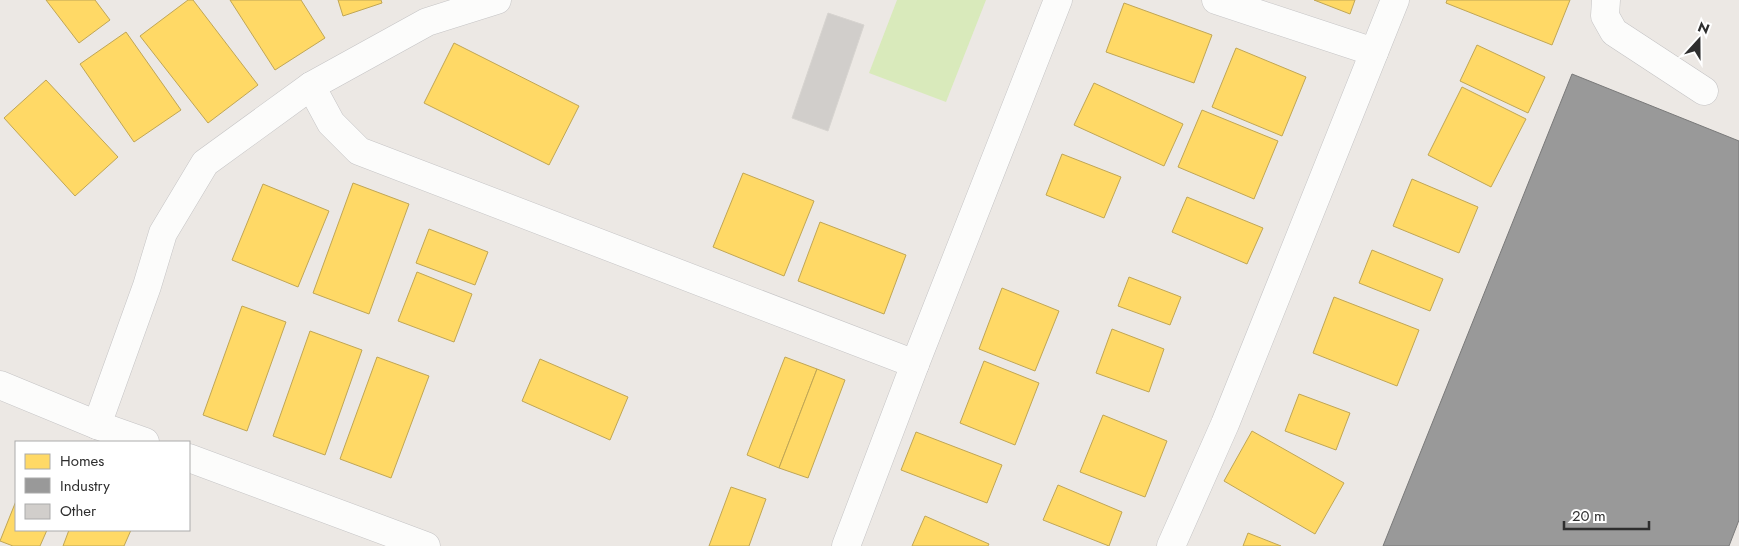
<svg xmlns="http://www.w3.org/2000/svg" width="1739" height="546" viewBox="0 0 1739 546" font-family="Jost,sans-serif">
	<style>
		.pitch { fill: #d9eabb }
		.homes { fill: #ffd966; stroke: #c0a655 }
		.industry { fill: #999; stroke: #797979 }
		.building { fill: #d1cecb; stroke: #d7d4d0 }
		.lines { fill: none; stroke-linecap: round; stroke-linejoin: round }
		.minor-casing { stroke: #c5c4c5; stroke-width: 29 }
		.minor { stroke: #fcfcfb; stroke-width: 28 }
	</style>
	<rect width="100%" height="100%" fill="#ece8e4"/>
	<!-- pitch -->
	<polygon class="pitch" points="897,0 986,0 946,102 869,73"/>
	<!-- homes -->
	<g class="homes">
		<polygon points="46,0 95,0 110,20 79,43"/>
		<polygon points="188,0 193,0 258,85 208,123 140,36"/>
		<polygon points="230,0 301,0 325,38 275,70"/>
		<polygon points="338,0 381,0 382,3 343,16"/>
		<polygon points="1314,0 1355,0 1350,14"/>
		<polygon points="1447,0 1570,0 1552,45 1446,3"/>
		<polygon points="1124,3 1212,35 1194,83 1106,52"/>
		<polygon points="126,32 181,110 134,142 80,64"/>
		<polygon points="454,43 579,106 549,165 424,103"/>
		<polygon points="1477,45 1545,77 1528,113 1460,81"/>
		<polygon points="1236,48 1306,77 1282,136 1212,107"/>
		<polygon points="46,80 118,157 75,196 4,118"/>
		<polygon points="1094,83 1183,124 1164,166 1074,125"/>
		<polygon points="1462,87 1526,119 1491,187 1428,155"/>
		<polygon points="1202,110 1278,141 1254,199 1178,167"/>
		<polygon points="1062,154 1121,177 1104,218 1046,195"/>
		<polygon points="743,173 814,201 784,276 713,247"/>
		<polygon points="1412,179 1478,207 1459,253 1393,226"/>
		<polygon points="353,183 409,204 369,314 313,293"/>
		<polygon points="263,184 329,211 298,287 232,260"/>
		<polygon points="1187,197 1263,228 1247,264 1172,232"/>
		<polygon points="820,222 906,255 884,314 798,281"/>
		<polygon points="429,229 488,252 475,285 416,263"/>
		<polygon points="1372,250 1443,279 1430,311 1359,283"/>
		<polygon points="417,272 472,294 454,342 398,321"/>
		<polygon points="1129,277 1181,297 1170,325 1118,306"/>
		<polygon points="1002,288 1059,311 1035,371 979,349"/>
		<polygon points="1334,297 1419,330 1397,386 1313,353"/>
		<polygon points="242,306 286,322 247,431 203,415"/>
		<polygon points="1112,329 1164,349 1149,392 1096,373"/>
		<polygon points="310,331 362,350 325,455 273,436"/>
		<polygon points="377,357 429,376 391,478 340,459"/>
		<polygon points="785,357 817,369 779,468 747,455"/>
		<polygon points="540,359 628,397 610,440 522,401"/>
		<polygon points="984,361 1039,383 1015,445 960,423"/>
		<polygon points="817,369 845,380 808,478 779,468"/>
		<polygon points="1299,394 1350,413 1336,450 1285,431"/>
		<polygon points="1103,415 1167,441 1145,497 1080,472"/>
		<polygon points="1252,431 1344,483 1315,534 1224,481"/>
		<polygon points="916,432 1002,465 987,503 901,470"/>
		<polygon points="1058,485 1122,512 1109,546 1043,520"/>
		<polygon points="731,487 766,499 749,546 709,546"/>
		<polygon points="16,501 16,530 47,530 40,546 13,546 0,541"/>
		<polygon points="925,516 989,544 988,546 912,546"/>
		<polygon points="69,530 131,530 124,546 63,546"/>
		<polygon points="1248,533 1281,546 1243,546"/>
	</g>
	<!-- industry -->
	<polygon class="industry" points="1572,74 1739,141 1739,520 1729,546 1383,546"/>
	<!-- building -->
	<polygon class="building" points="828,13 864,25 828,131 792,118"/>
	<g class="lines">
		<defs>
			<g id="minor">
				<polyline points="1216,0 1374,52"/>
				<polyline points="1606,0 1605,16 1614,32 1704,91"/>
				<polyline points="311,86 331,123 359,151 915,364"/>
				<polyline points="0,385 97,425 145,442"/>
				<polyline points="97,425 147,286 163,233 205,163 311,86 427,22 497,0"/>
				<polyline points="189,458 426,546"/>
				<polyline points="846,546 915,364 1058,0"/>
				<polyline points="1171,546 1225,424 1395,0"/>
			</g>
		</defs>
		<!-- minor casing -->
		<use href="#minor" class="minor-casing"/>
		<!-- minor -->
		<use href="#minor" class="minor"/>
	</g>
	<!-- legend -->
	<rect x="15" y="441" width="175" height="90" fill="#ffffff" stroke="#ababab"/>
	<rect x="25" y="454" width="25" height="15" fill="#ffd966" stroke="#ababab"/>
	<text x="60" y="466" font-size="15" fill="#2e2e2e">Homes</text>
	<rect x="25" y="478" width="25" height="15" fill="#999999" stroke="#ababab"/>
	<text x="60" y="491" font-size="15" fill="#2e2e2e">Industry</text>
	<rect x="25" y="504" width="25" height="15" fill="#d1cecb" stroke="#ababab"/>
	<text x="60" y="516" font-size="15" fill="#2e2e2e">Other</text>
	<!-- north arrow -->
	<g transform="translate(1699 40) rotate(21)" stroke="#ffffff" stroke-width="4" paint-order="stroke">
	<path d="M0-4L9 19L0 12L-9 19Z" fill="#2e2e2e"/>
	<text y="-8" font-size="14" font-weight="bold" text-anchor="middle" fill="#2e2e2e">N</text>
	</g>
	<!-- scale -->
	<path d="M1564 521v8h85v-8" fill="none" stroke="#2e2e2e" stroke-width="2.5"/>
	<text x="1572" y="521" font-size="15" fill="#2e2e2e" stroke="#ffffff" stroke-width="4" paint-order="stroke">20 m</text>
</svg>
